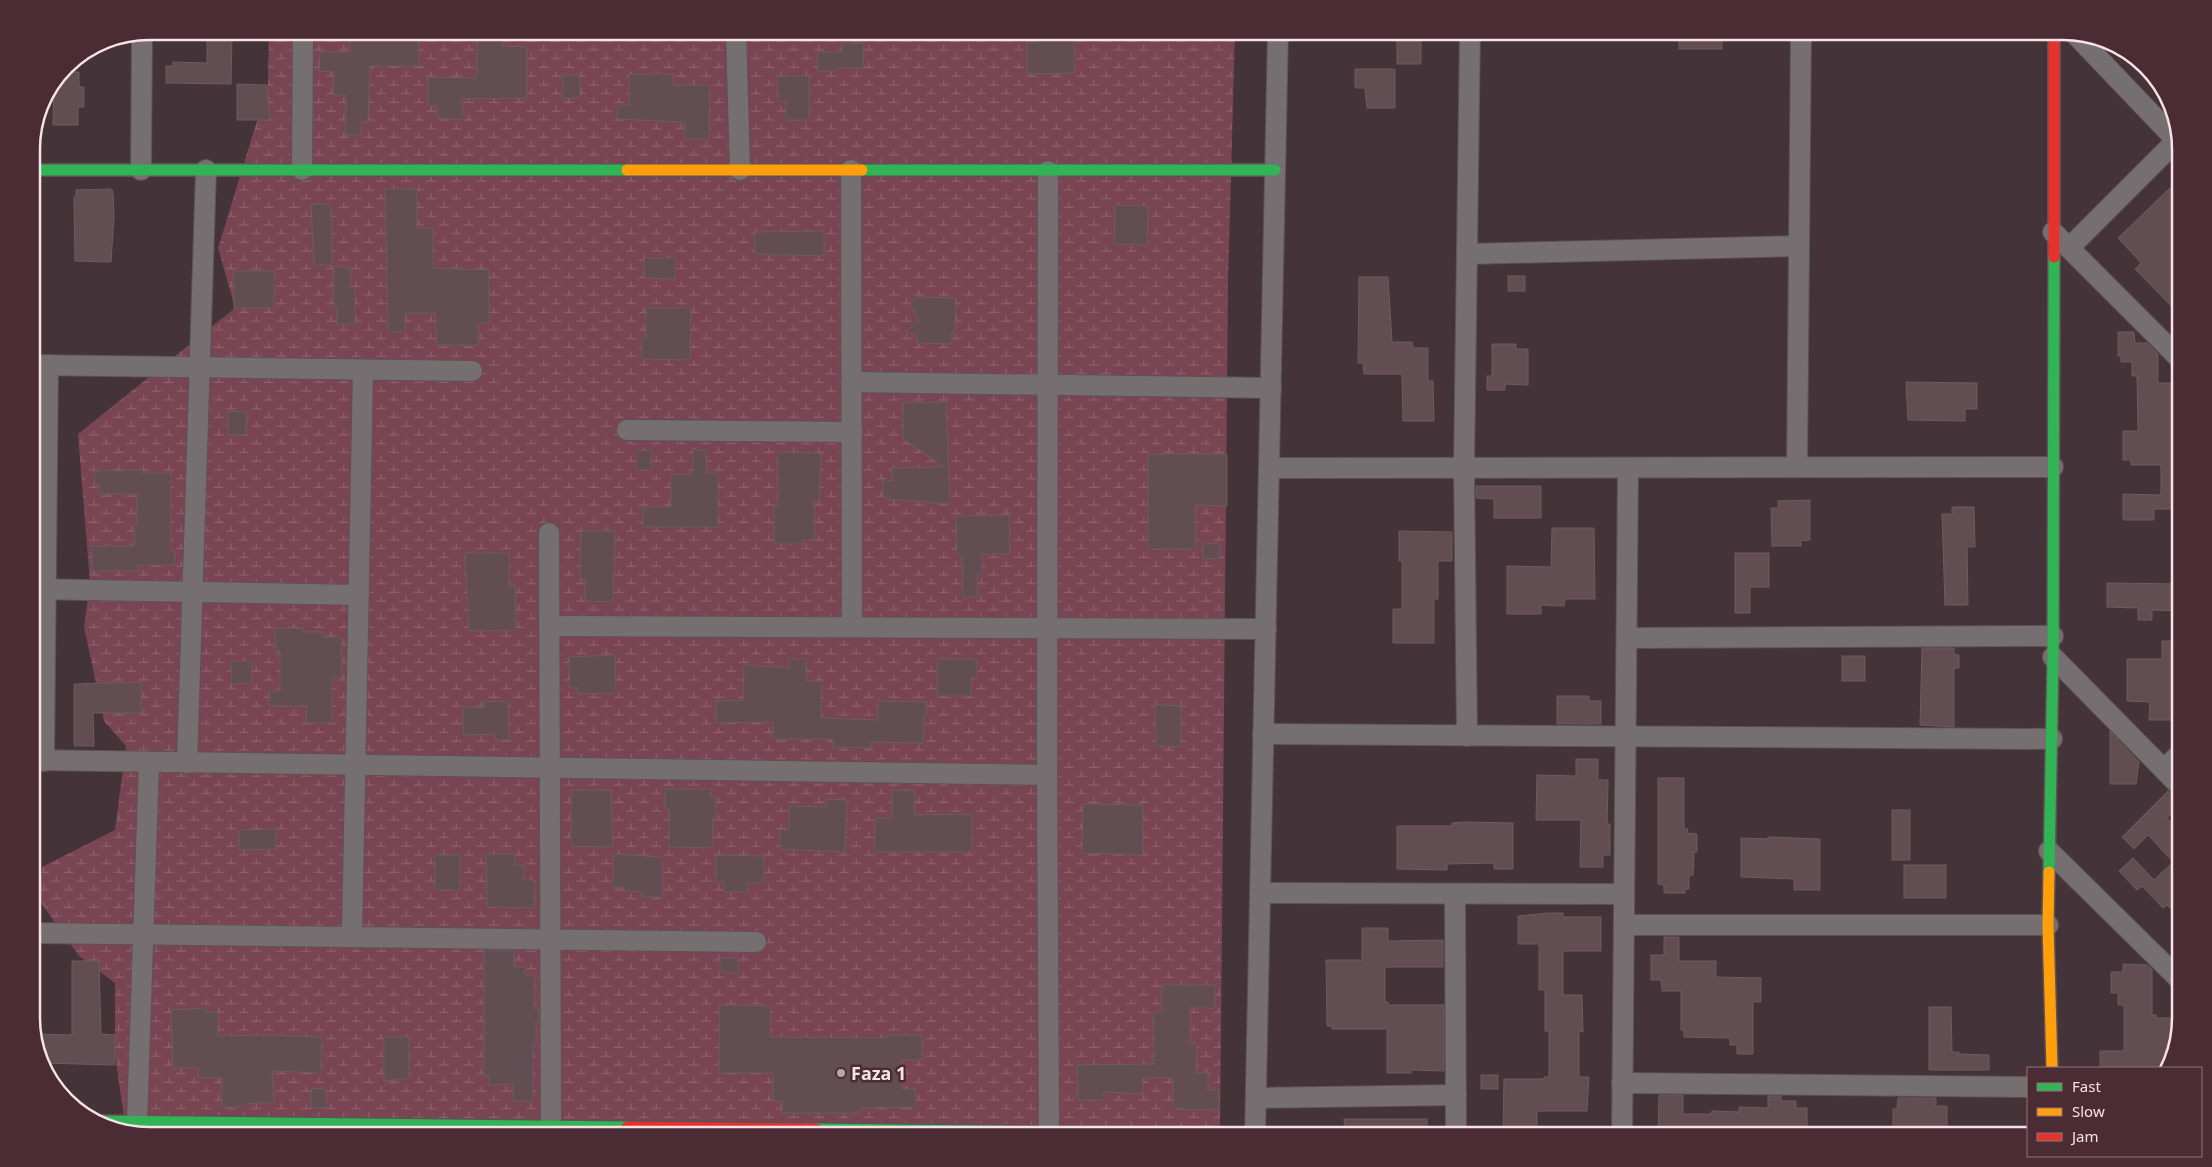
<svg xmlns="http://www.w3.org/2000/svg" width="2212" height="1167" viewBox="0 0 2212 1167" font-family="'Noto Sans',sans-serif">
	<style>
		.wetland { fill: url(#wetland-marsh) }
		.building { fill: #624d52; stroke: #6b5d60 }
		.lines { fill: none; stroke-linecap: round; stroke-linejoin: round }
		.street-casing { stroke: #5f5155; stroke-width: 22 }
		.fast-casing { stroke: #5f5155; stroke-width: 14 }
		.slow-casing { stroke: #5f5155; stroke-width: 14 }
		.jam-casing { stroke: #5f5155; stroke-width: 14 }
		.street { stroke: #766f71; stroke-width: 20 }
		.fast { stroke: #30b455; stroke-width: 11 }
		.slow { stroke: #ff9f0a; stroke-width: 11 }
		.jam { stroke: #e5322d; stroke-width: 11 }
		.poi-dot { fill: #b8a5a9; stroke: #4b2c34; stroke-width: 2 }
		.labels { text-anchor: middle; dominant-baseline: central; stroke-width: 5; stroke-linejoin: round; paint-order: stroke }
		.poi-label { font-size: 18px; font-weight: bold; fill: #f7e2e6; stroke: #4b2c34; text-anchor: start }
		.rim { fill: none; stroke: #f7e2e6; stroke-width: 2.5 }
	</style>
	<defs>
		<pattern id="wetland-marsh" width="20" height="14" patternUnits="userSpaceOnUse" patternTransform="scale(1.25)"><rect width="20" height="14" fill="#794553"/><path d="M1 5h8M5 5V1M11 12h8M15 12V8" fill="none" stroke="#8d606c"/></pattern>
	</defs>
	<rect width="100%" height="100%" fill="#443338"/>
	<!-- wetland -->
	<polygon class="wetland" points="269,31 1235,31 1228,282 1220,1136 149,1136 126,1131 115,1055 115,983 79,956 39,900 42,867 115,830 126,746 104,721 84,627 90,583 78,434 235,308 218,248 268,85"/>
	<!-- building -->
	<g class="building">
		<polygon points="350,31 419,31 419,66 370,66 368,122 361,122 361,135 345,135 346,95 334,95 334,72 319,71 320,52 350,52"/>
		<polygon points="478,31 503,31 502,46 527,47 527,98 462,99 462,120 437,118 437,106 428,105 428,77 476,78"/>
		<rect x="1397" y="31" width="24" height="33"/>
		<rect x="1679" y="31" width="43" height="18"/>
		<polygon points="207,33 232,33 231,84 166,83 166,66 173,66 173,62 207,63"/>
		<polygon points="1040,36 1074,37 1074,73 1027,74 1027,42 1040,42"/>
		<polygon points="842,43 864,43 863,68 838,68 838,71 818,71 818,52 842,52"/>
		<polygon points="1355,69 1395,69 1395,108 1367,108 1365,88 1355,88"/>
		<polygon points="61,72 79,72 79,87 84,87 84,107 78,107 78,125 53,125 54,84"/>
		<polygon points="629,74 673,74 673,85 710,85 709,139 685,139 685,122 617,119 618,105 629,105"/>
		<rect x="563" y="75" width="17" height="23"/>
		<polygon points="778,76 809,76 809,120 786,120 786,101 778,101"/>
		<polygon points="237,84 267,85 270,120 237,120"/>
		<polygon points="2172,186 2181,194 2181,316 2135,269 2141,263 2118,238"/>
		<polygon points="110,189 113,191 114,217 111,262 75,261 74,197 76,196 76,190"/>
		<polygon points="385,189 417,189 417,228 433,228 433,268 489,270 489,323 478,323 478,345 437,345 435,313 405,313 405,332 388,332"/>
		<polygon points="311,204 331,204 332,265 314,265"/>
		<polygon points="1115,205 1148,206 1147,245 1114,244"/>
		<polygon points="824,231 824,256 755,254 755,232"/>
		<polygon points="644,258 675,258 675,279 644,278"/>
		<polygon points="334,266 350,268 350,287 355,287 355,324 337,324 337,307 334,307"/>
		<rect x="234" y="271" width="40" height="37"/>
		<rect x="1508" y="276" width="17" height="15"/>
		<polygon points="1359,277 1388,277 1392,342 1412,342 1413,348 1428,348 1428,381 1433,381 1434,421 1403,421 1402,374 1364,374 1363,363 1358,363"/>
		<polygon points="917,297 956,298 955,332 952,331 952,344 917,343 917,335 906,332 919,320 910,304"/>
		<polygon points="646,308 691,308 690,360 642,359 642,337 646,337"/>
		<polygon points="2118,332 2134,332 2135,343 2147,343 2158,354 2158,383 2181,383 2179,509 2154,509 2154,520 2123,520 2123,494 2161,495 2161,465 2131,465 2131,460 2123,460 2123,431 2138,431 2137,376 2132,376 2132,362 2121,362 2121,356 2118,356"/>
		<polygon points="1492,344 1516,344 1516,349 1528,349 1528,385 1505,384 1505,390 1487,390 1487,376 1492,376"/>
		<polygon points="1906,382 1977,383 1977,409 1965,409 1965,421 1908,420"/>
		<polygon points="946,402 950,504 887,499 883,495 883,480 893,481 892,468 944,467 903,439 903,403"/>
		<polygon points="228,411 247,412 246,435 228,435"/>
		<polygon points="651,450 651,470 637,470 637,451"/>
		<polygon points="693,450 706,450 706,473 718,473 718,527 643,527 643,507 671,507 671,474 693,474"/>
		<polygon points="778,452 821,453 819,501 814,501 814,540 803,540 803,544 774,544 774,506 778,506"/>
		<polygon points="1175,454 1227,454 1227,506 1195,505 1196,549 1148,549 1148,455"/>
		<polygon points="143,470 143,473 171,473 171,551 175,551 175,565 138,565 138,571 92,571 92,546 135,546 134,524 137,524 137,494 99,494 99,484 95,484 94,471"/>
		<polygon points="1476,486 1541,486 1541,518 1494,518 1494,499 1476,498"/>
		<polygon points="1810,500 1810,540 1800,541 1801,546 1772,546 1771,508 1778,508 1778,501"/>
		<polygon points="1952,507 1974,507 1975,547 1967,547 1968,605 1945,605 1942,514 1952,514"/>
		<polygon points="1009,515 1010,554 982,554 982,575 977,575 978,597 963,597 962,555 957,555 956,516"/>
		<polygon points="1552,528 1594,528 1595,599 1565,599 1564,606 1541,605 1541,614 1507,614 1507,566 1551,567"/>
		<polygon points="581,531 615,531 613,602 585,601 585,579 580,579"/>
		<polygon points="1399,531 1452,532 1452,561 1438,561 1438,599 1434,599 1434,643 1393,643 1393,609 1402,609 1402,561 1399,561"/>
		<polygon points="1219,543 1220,558 1203,559 1203,544"/>
		<polygon points="465,553 509,553 509,586 515,585 516,630 469,631"/>
		<polygon points="1735,553 1769,553 1769,587 1750,587 1750,613 1735,613"/>
		<polygon points="2107,583 2181,584 2181,611 2152,610 2152,620 2138,620 2138,608 2107,607"/>
		<polygon points="275,628 303,628 303,632 323,632 323,637 341,637 342,678 332,678 332,723 306,723 307,706 269,706 269,691 280,691 280,651 276,651"/>
		<polygon points="2162,641 2181,641 2181,720 2149,720 2150,702 2127,701 2127,659 2162,659"/>
		<polygon points="1922,648 1954,648 1954,654 1959,655 1959,668 1954,668 1954,727 1920,725"/>
		<polygon points="615,655 616,693 578,694 578,688 570,688 569,657"/>
		<rect x="1842" y="656" width="23" height="25"/>
		<polygon points="789,659 806,659 806,681 822,681 821,718 878,720 878,701 927,702 926,716 924,716 923,743 871,742 871,748 833,747 833,739 773,739 773,722 716,723 716,701 743,700 744,665 789,668"/>
		<polygon points="938,659 977,659 977,678 971,678 971,696 937,696"/>
		<polygon points="231,661 252,661 252,683 231,684"/>
		<polygon points="141,682 141,713 93,713 94,746 74,746 74,684"/>
		<polygon points="1557,696 1589,696 1589,701 1601,701 1601,724 1557,724"/>
		<polygon points="508,701 509,740 495,740 495,734 463,735 463,707 484,707 484,702"/>
		<polygon points="1155,705 1181,706 1181,747 1156,746"/>
		<polygon points="2110,731 2139,762 2136,784 2110,784"/>
		<polygon points="1576,759 1598,759 1598,780 1608,780 1607,824 1610,824 1610,855 1603,855 1603,867 1580,867 1581,820 1536,820 1537,775 1576,776"/>
		<polygon points="1658,778 1684,778 1684,829 1688,829 1687,833 1697,834 1697,852 1694,852 1693,875 1689,875 1689,889 1685,889 1685,893 1664,893 1664,885 1658,884"/>
		<polygon points="665,789 711,789 711,798 716,798 716,817 713,817 712,848 669,847 669,809 665,809"/>
		<polygon points="571,790 611,790 613,847 571,846"/>
		<polygon points="892,790 915,791 914,815 972,814 972,852 874,852 875,818 892,818"/>
		<polygon points="2168,791 2181,803 2167,818 2181,833 2181,919 2167,905 2163,908 2142,886 2137,890 2119,871 2133,858 2154,880 2173,862 2148,835 2134,849 2122,837"/>
		<polygon points="826,799 847,800 845,852 780,849 780,830 789,830 789,806 826,807"/>
		<polygon points="1083,804 1143,805 1143,855 1082,853"/>
		<rect x="1892" y="810" width="18" height="50"/>
		<polygon points="1465,822 1513,823 1513,869 1494,869 1494,863 1447,864 1447,870 1397,869 1397,826 1452,826 1452,823"/>
		<polygon points="276,829 276,849 239,850 239,830"/>
		<polygon points="1768,837 1820,839 1820,890 1794,890 1794,879 1741,877 1741,838 1768,839"/>
		<polygon points="486,854 515,854 515,865 524,865 523,880 534,880 534,908 487,907"/>
		<polygon points="613,854 662,857 662,897 642,897 642,892 624,891 624,887 613,887"/>
		<rect x="435" y="855" width="25" height="35"/>
		<polygon points="716,855 764,856 764,883 747,883 747,892 724,892 724,882 716,882"/>
		<rect x="1904" y="865" width="42" height="33"/>
		<polygon points="1548,913 1563,913 1563,917 1601,917 1601,951 1563,951 1563,995 1582,995 1583,1032 1579,1031 1579,1077 1589,1077 1587,1111 1537,1111 1537,1136 1503,1136 1504,1079 1544,1079 1544,1077 1549,1077 1549,1031 1545,1031 1545,990 1539,990 1539,944 1518,944 1518,916"/>
		<polygon points="1362,928 1388,928 1388,941 1443,940 1443,967 1385,967 1385,1002 1388,1002 1388,1005 1444,1005 1444,1071 1411,1070 1411,1073 1387,1073 1387,1029 1332,1029 1332,1026 1327,1026 1326,960 1362,960"/>
		<polygon points="1664,937 1679,937 1679,961 1716,961 1716,977 1761,978 1761,1002 1753,1002 1753,1054 1737,1054 1737,1045 1730,1045 1730,1038 1684,1037 1684,1030 1681,1030 1681,991 1662,991 1661,980 1651,980 1651,955 1664,955"/>
		<polygon points="484,950 514,951 514,967 525,967 525,975 534,975 534,1008 538,1008 539,1022 536,1022 536,1044 533,1044 533,1101 513,1101 513,1084 489,1085 489,1076 484,1076"/>
		<polygon points="720,958 738,958 738,973 720,972"/>
		<polygon points="72,961 99,961 101,1034 115,1035 115,1065 44,1063 34,1034 72,1035"/>
		<polygon points="2123,964 2147,965 2152,969 2152,1015 2156,1015 2156,1018 2177,1018 2177,1022 2180,1022 2169,1068 2100,1068 2100,1051 2124,1051 2124,1005 2118,1005 2118,993 2111,993 2111,972 2123,972"/>
		<polygon points="1162,985 1215,985 1215,1008 1190,1008 1190,1044 1197,1044 1196,1073 1208,1073 1208,1090 1219,1090 1219,1109 1183,1110 1183,1108 1173,1108 1173,1078 1143,1078 1143,1094 1104,1092 1104,1100 1078,1100 1077,1065 1154,1064 1154,1012 1162,1012"/>
		<polygon points="719,1005 770,1006 770,1037 887,1038 887,1035 922,1035 922,1060 901,1060 902,1089 915,1089 916,1107 862,1108 861,1113 782,1113 782,1101 773,1101 773,1073 719,1073"/>
		<polygon points="1929,1007 1951,1007 1952,1052 1959,1052 1959,1054 1989,1055 1989,1070 1929,1070"/>
		<polygon points="205,1008 206,1012 218,1012 218,1036 273,1035 322,1037 321,1073 272,1071 274,1102 244,1104 243,1107 222,1107 222,1078 198,1078 198,1068 173,1068 171,1010"/>
		<polygon points="384,1037 409,1037 409,1078 384,1081"/>
		<rect x="1481" y="1075" width="17" height="14"/>
		<polygon points="326,1088 326,1108 311,1108 311,1089"/>
		<polygon points="1659,1095 1683,1095 1683,1114 1711,1114 1712,1111 1739,1112 1739,1107 1768,1108 1768,1096 1781,1096 1781,1101 1796,1101 1796,1108 1807,1108 1807,1136 1658,1136"/>
		<polygon points="1898,1098 1936,1098 1936,1106 1947,1106 1947,1136 1897,1136 1897,1128 1893,1128 1893,1109 1897,1109"/>
		<polygon points="1344,1119 1427,1119 1427,1136 1345,1136"/>
	</g>
	<g class="lines">
		<defs>
			<g id="street">
				<polyline points="736,31 740,170"/>
				<polyline points="2075,34 2181,145"/>
				<polyline points="141,170 142,33"/>
				<polyline points="302,170 303,31"/>
				<polyline points="851,170 852,627"/>
				<polyline points="1048,171 1047,775 1049,1132"/>
				<polyline points="2053,232 2181,360"/>
				<polyline points="2069,248 2179,138"/>
				<polyline points="1467,254 1799,246"/>
				<polyline points="31,365 472,371"/>
				<polyline points="852,382 1271,388"/>
				<polyline points="627,430 852,432"/>
				<polyline points="1797,467 1801,31"/>
				<polyline points="1269,468 2053,467"/>
				<polyline points="549,533 551,1127"/>
				<polyline points="32,589 359,595"/>
				<polyline points="550,626 1266,629"/>
				<polyline points="1627,638 2053,636"/>
				<polyline points="2053,657 2181,787"/>
				<polyline points="1263,734 2052,739"/>
				<polyline points="1467,736 1464,468 1470,31"/>
				<polyline points="32,760 1047,775"/>
				<polyline points="44,761 48,365"/>
				<polyline points="187,763 206,170"/>
				<polyline points="2164,769 2181,753"/>
				<polyline points="2049,851 2181,981"/>
				<polyline points="1260,893 1622,894"/>
				<polyline points="1455,894 1456,1136"/>
				<polyline points="1624,925 2048,925"/>
				<polyline points="32,933 756,942"/>
				<polyline points="352,936 363,370"/>
				<polyline points="1622,1083 2028,1087"/>
				<polyline points="1256,1098 1456,1095"/>
				<polyline points="137,1122 149,762"/>
				<polyline points="1255,1136 1278,31"/>
				<polyline points="1622,1136 1628,468"/>
			</g>
			<g id="fast">
				<polyline points="31,170 627,170"/>
				<polyline points="862,170 1275,170"/>
				<polyline points="2049,872 2053,657 2054,257"/>
				<polyline points="94,1121 627,1127"/>
				<polyline points="816,1129 1148,1133"/>
			</g>
			<g id="slow">
				<polyline points="627,170 862,170"/>
				<polyline points="2049,872 2048,925 2052,1068"/>
				<polyline points="1148,1133 1255,1134"/>
			</g>
			<g id="jam">
				<polyline points="2054,257 2054,31"/>
				<polyline points="627,1127 816,1129"/>
			</g>
		</defs>
		<!-- street casing -->
		<use href="#street" class="street-casing"/>
		<!-- fast casing -->
		<use href="#fast" class="fast-casing"/>
		<!-- slow casing -->
		<use href="#slow" class="slow-casing"/>
		<!-- jam casing -->
		<use href="#jam" class="jam-casing"/>
		<!-- street -->
		<use href="#street" class="street"/>
		<!-- fast -->
		<use href="#fast" class="fast"/>
		<!-- slow -->
		<use href="#slow" class="slow"/>
		<!-- jam -->
		<use href="#jam" class="jam"/>
	</g>
	<!-- markers -->
	<circle class="poi-dot" cx="841" cy="1073" r="5"/>
	<g class="labels">
		<!-- poi labels -->
		<g class="poi-label">
			<text x="851" y="1073">Faza 1</text>
		</g>
	</g>
	<!-- crop -->
	<path d="M0 0H2212V1167H0ZM149 40H2063A109 109 0 0 1 2172 149V1018A109 109 0 0 1 2063 1127H149A109 109 0 0 1 40 1018V149A109 109 0 0 1 149 40Z" fill="#4b2c34" fill-rule="evenodd"/>
	<path class="rim" d="M149 40H2063A109 109 0 0 1 2172 149V1018A109 109 0 0 1 2063 1127H149A109 109 0 0 1 40 1018V149A109 109 0 0 1 149 40Z"/>
	<!-- legend -->
	<rect x="2027" y="1067" width="175" height="90" fill="#4b2c34" stroke="#90757b"/>
	<rect x="2037" y="1083" width="25" height="8" fill="#30b455" stroke="#90757b"/>
	<text x="2072" y="1092" font-size="15" fill="#f7e2e6">Fast</text>
	<rect x="2037" y="1108" width="25" height="8" fill="#ff9f0a" stroke="#90757b"/>
	<text x="2072" y="1117" font-size="15" fill="#f7e2e6">Slow</text>
	<rect x="2037" y="1133" width="25" height="8" fill="#e5322d" stroke="#90757b"/>
	<text x="2072" y="1142" font-size="15" fill="#f7e2e6">Jam</text>
</svg>
